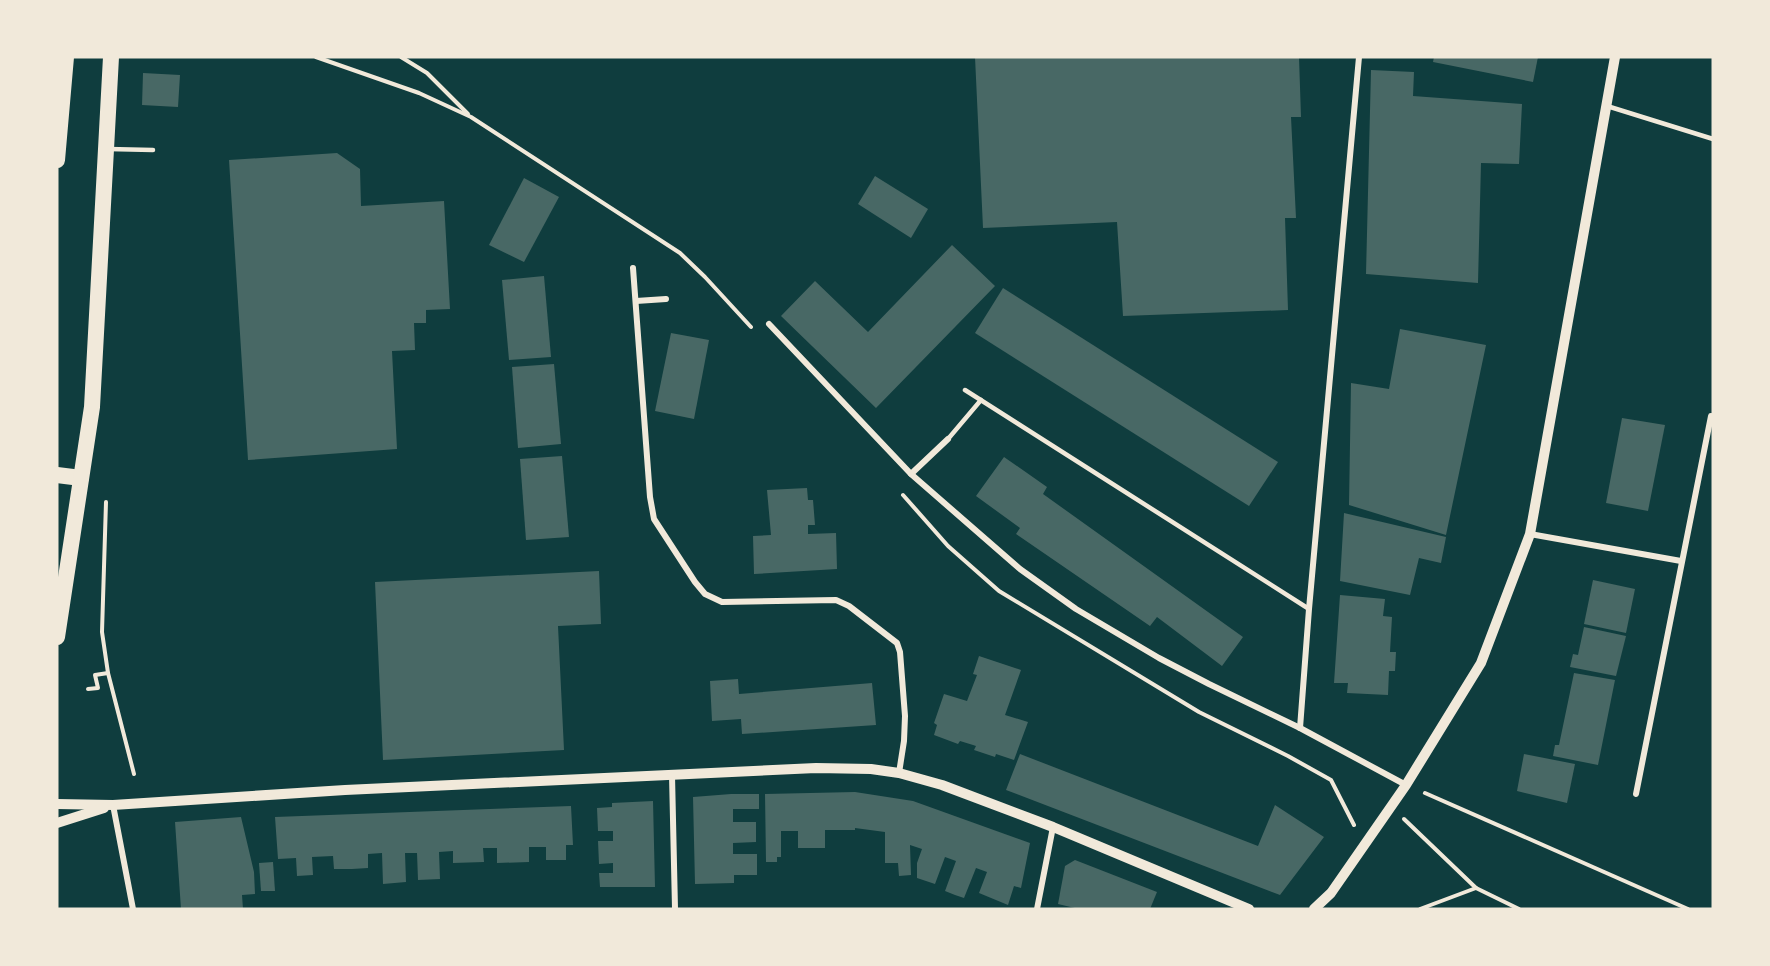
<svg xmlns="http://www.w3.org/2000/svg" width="1770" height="966" viewBox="0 0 1770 966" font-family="Overpass,sans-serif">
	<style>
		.building { fill: #486865 }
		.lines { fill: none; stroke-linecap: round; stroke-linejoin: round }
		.path { stroke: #f1e9da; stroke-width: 4 }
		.service { stroke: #f1e9da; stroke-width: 4.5 }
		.minor { stroke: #f1e9da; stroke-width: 6 }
		.tertiary { stroke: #f1e9da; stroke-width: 10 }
		.trunk { stroke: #f1e9da; stroke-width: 16 }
	</style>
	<rect width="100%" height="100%" fill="#0f3d3e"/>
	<!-- building -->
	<g class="building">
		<polygon points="975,57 1299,57 1301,117 1291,117 1296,218 1285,218 1288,310 1123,316 1117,222 983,228"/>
		<polygon points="1434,57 1538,57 1533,82 1433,62"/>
		<polygon points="1371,70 1414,72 1413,96 1522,104 1519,164 1481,163 1478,283 1366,274"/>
		<polygon points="143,73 180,75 178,107 142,105"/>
		<polygon points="337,153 360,169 361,206 444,201 450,309 426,310 426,323 414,323 415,350 392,351 397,449 248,460 229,160"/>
		<polygon points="875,176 928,209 911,238 858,204"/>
		<polygon points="524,178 559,197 524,262 489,245"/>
		<polygon points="952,245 995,286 876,408 781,316 815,281 868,332"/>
		<polygon points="544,276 551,357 509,360 502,280"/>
		<polygon points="1003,288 1278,462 1249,506 975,333"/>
		<polygon points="1400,329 1486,345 1446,535 1349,505 1351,383 1389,389"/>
		<polygon points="671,333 709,340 694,419 655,411"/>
		<polygon points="554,364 561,444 518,448 512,367"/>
		<polygon points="1622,418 1665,425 1648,511 1606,503"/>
		<polygon points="562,456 569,537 526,540 520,459"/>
		<polygon points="1004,457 1047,487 1043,494 1243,637 1222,666 1157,617 1150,626 1016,534 1020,528 976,496"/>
		<polygon points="807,488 808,500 813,500 815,525 808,525 808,534 836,533 837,569 754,574 753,536 771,535 767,490"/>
		<polygon points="1344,513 1446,537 1441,563 1419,558 1410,595 1340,581"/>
		<polygon points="599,571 601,624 558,626 564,750 383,760 375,582"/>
		<polygon points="1593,580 1635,589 1626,633 1584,624"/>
		<polygon points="1340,595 1385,599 1383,616 1392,617 1390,652 1396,652 1395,671 1389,671 1388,695 1347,693 1348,683 1334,683"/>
		<polygon points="1584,627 1626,636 1616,676 1570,667 1573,654 1578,655"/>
		<polygon points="979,656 1021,670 1005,715 1028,722 1014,760 996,754 995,757 974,750 976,746 973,745 960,741 958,744 934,735 937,725 934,723 944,694 967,701 977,675 973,674"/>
		<polygon points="1574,673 1615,680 1598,765 1553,756 1555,745 1559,745"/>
		<polygon points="738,679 739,694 872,683 876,725 742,734 741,719 712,721 710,681"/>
		<polygon points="1020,754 1258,846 1275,805 1324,837 1280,895 1006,790"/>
		<polygon points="1524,754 1575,764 1567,803 1517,791"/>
		<polygon points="855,792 913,801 1030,843 1021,888 1014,886 1008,905 979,893 987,872 976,868 964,898 955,895 945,891 956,861 945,857 935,884 917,878 917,863 922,849 910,845 911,875 899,876 898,863 885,863 885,832 855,828 855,830 825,830 825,848 798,848 798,831 781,831 781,857 777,857 777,862 766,862 765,794"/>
		<polygon points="731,794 759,794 759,809 733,809 733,822 756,822 756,842 733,843 733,854 757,854 757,875 734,875 734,883 695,884 693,797"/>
		<polygon points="653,801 655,887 600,887 599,873 613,873 613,863 599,864 598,841 613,841 613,831 598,831 597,808 612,807 612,803"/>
		<polygon points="571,806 573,845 566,845 566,860 546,860 546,847 529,847 529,862 497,863 497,848 483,848 484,862 453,863 453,851 439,852 440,879 418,880 417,853 405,853 406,882 383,884 382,853 368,854 368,868 352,869 334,869 333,856 312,857 313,875 297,876 296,858 278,859 275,817"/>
		<polygon points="241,817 254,872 255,894 242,895 243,909 181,909 175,822"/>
		<polygon points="1075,860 1157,892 1150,909 1079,909 1058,904 1065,866"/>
		<polygon points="273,862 275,891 261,891 259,863"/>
	</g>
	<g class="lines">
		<!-- path -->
		<g class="path">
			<polyline points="316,57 419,93 471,117 680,253 705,277 751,327"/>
			<polyline points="401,57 427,73 468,114"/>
			<polyline points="903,495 948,546 999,591 1199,712 1288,756 1331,780 1354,825"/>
			<polyline points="106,502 102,632 108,673 134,774"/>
			<polyline points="88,689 98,688 95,675 108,673"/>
			<polyline points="1425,793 1688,909"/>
			<polyline points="1404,819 1476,888 1519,909"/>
			<polyline points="1420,909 1476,888"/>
		</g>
		<!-- service -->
		<g class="service">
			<polyline points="1607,106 1713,139"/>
			<polyline points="108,149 153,150"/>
			<polyline points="965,390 1309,609"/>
			<polyline points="948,439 981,400"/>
		</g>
		<!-- minor -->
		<g class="minor">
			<polyline points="633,268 650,497 654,519 695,582 705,594 722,602 836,600 849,606 897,643 900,652 905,716 904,741 899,773"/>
			<polyline points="636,301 666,299"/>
			<polyline points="769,324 911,474 1020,569 1076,609 1159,658 1209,684 1300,728 1406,785"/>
			<polyline points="911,474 948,439"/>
			<polyline points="1530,534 1681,561"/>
			<polyline points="1300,728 1309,609 1359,57"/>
			<polyline points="672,775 675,909"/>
			<polyline points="1636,794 1711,416"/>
			<polyline points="113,805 133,909"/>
			<polyline points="1037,909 1053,827"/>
		</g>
		<!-- tertiary -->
		<g class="tertiary">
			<polyline points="57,804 113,805 345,790 816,768 871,769 899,773 942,785 1053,827 1249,909"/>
			<polyline points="57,823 104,808"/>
			<polyline points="1314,909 1331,893 1406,785 1481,663 1530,534 1615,57"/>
		</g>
		<!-- trunk -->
		<g class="trunk">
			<polyline points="57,160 66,57"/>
			<polyline points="57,475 81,478"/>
			<polyline points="57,637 92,407 111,57"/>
		</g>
	</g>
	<!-- border -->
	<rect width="1770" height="966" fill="none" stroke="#f1e9da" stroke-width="117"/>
</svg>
